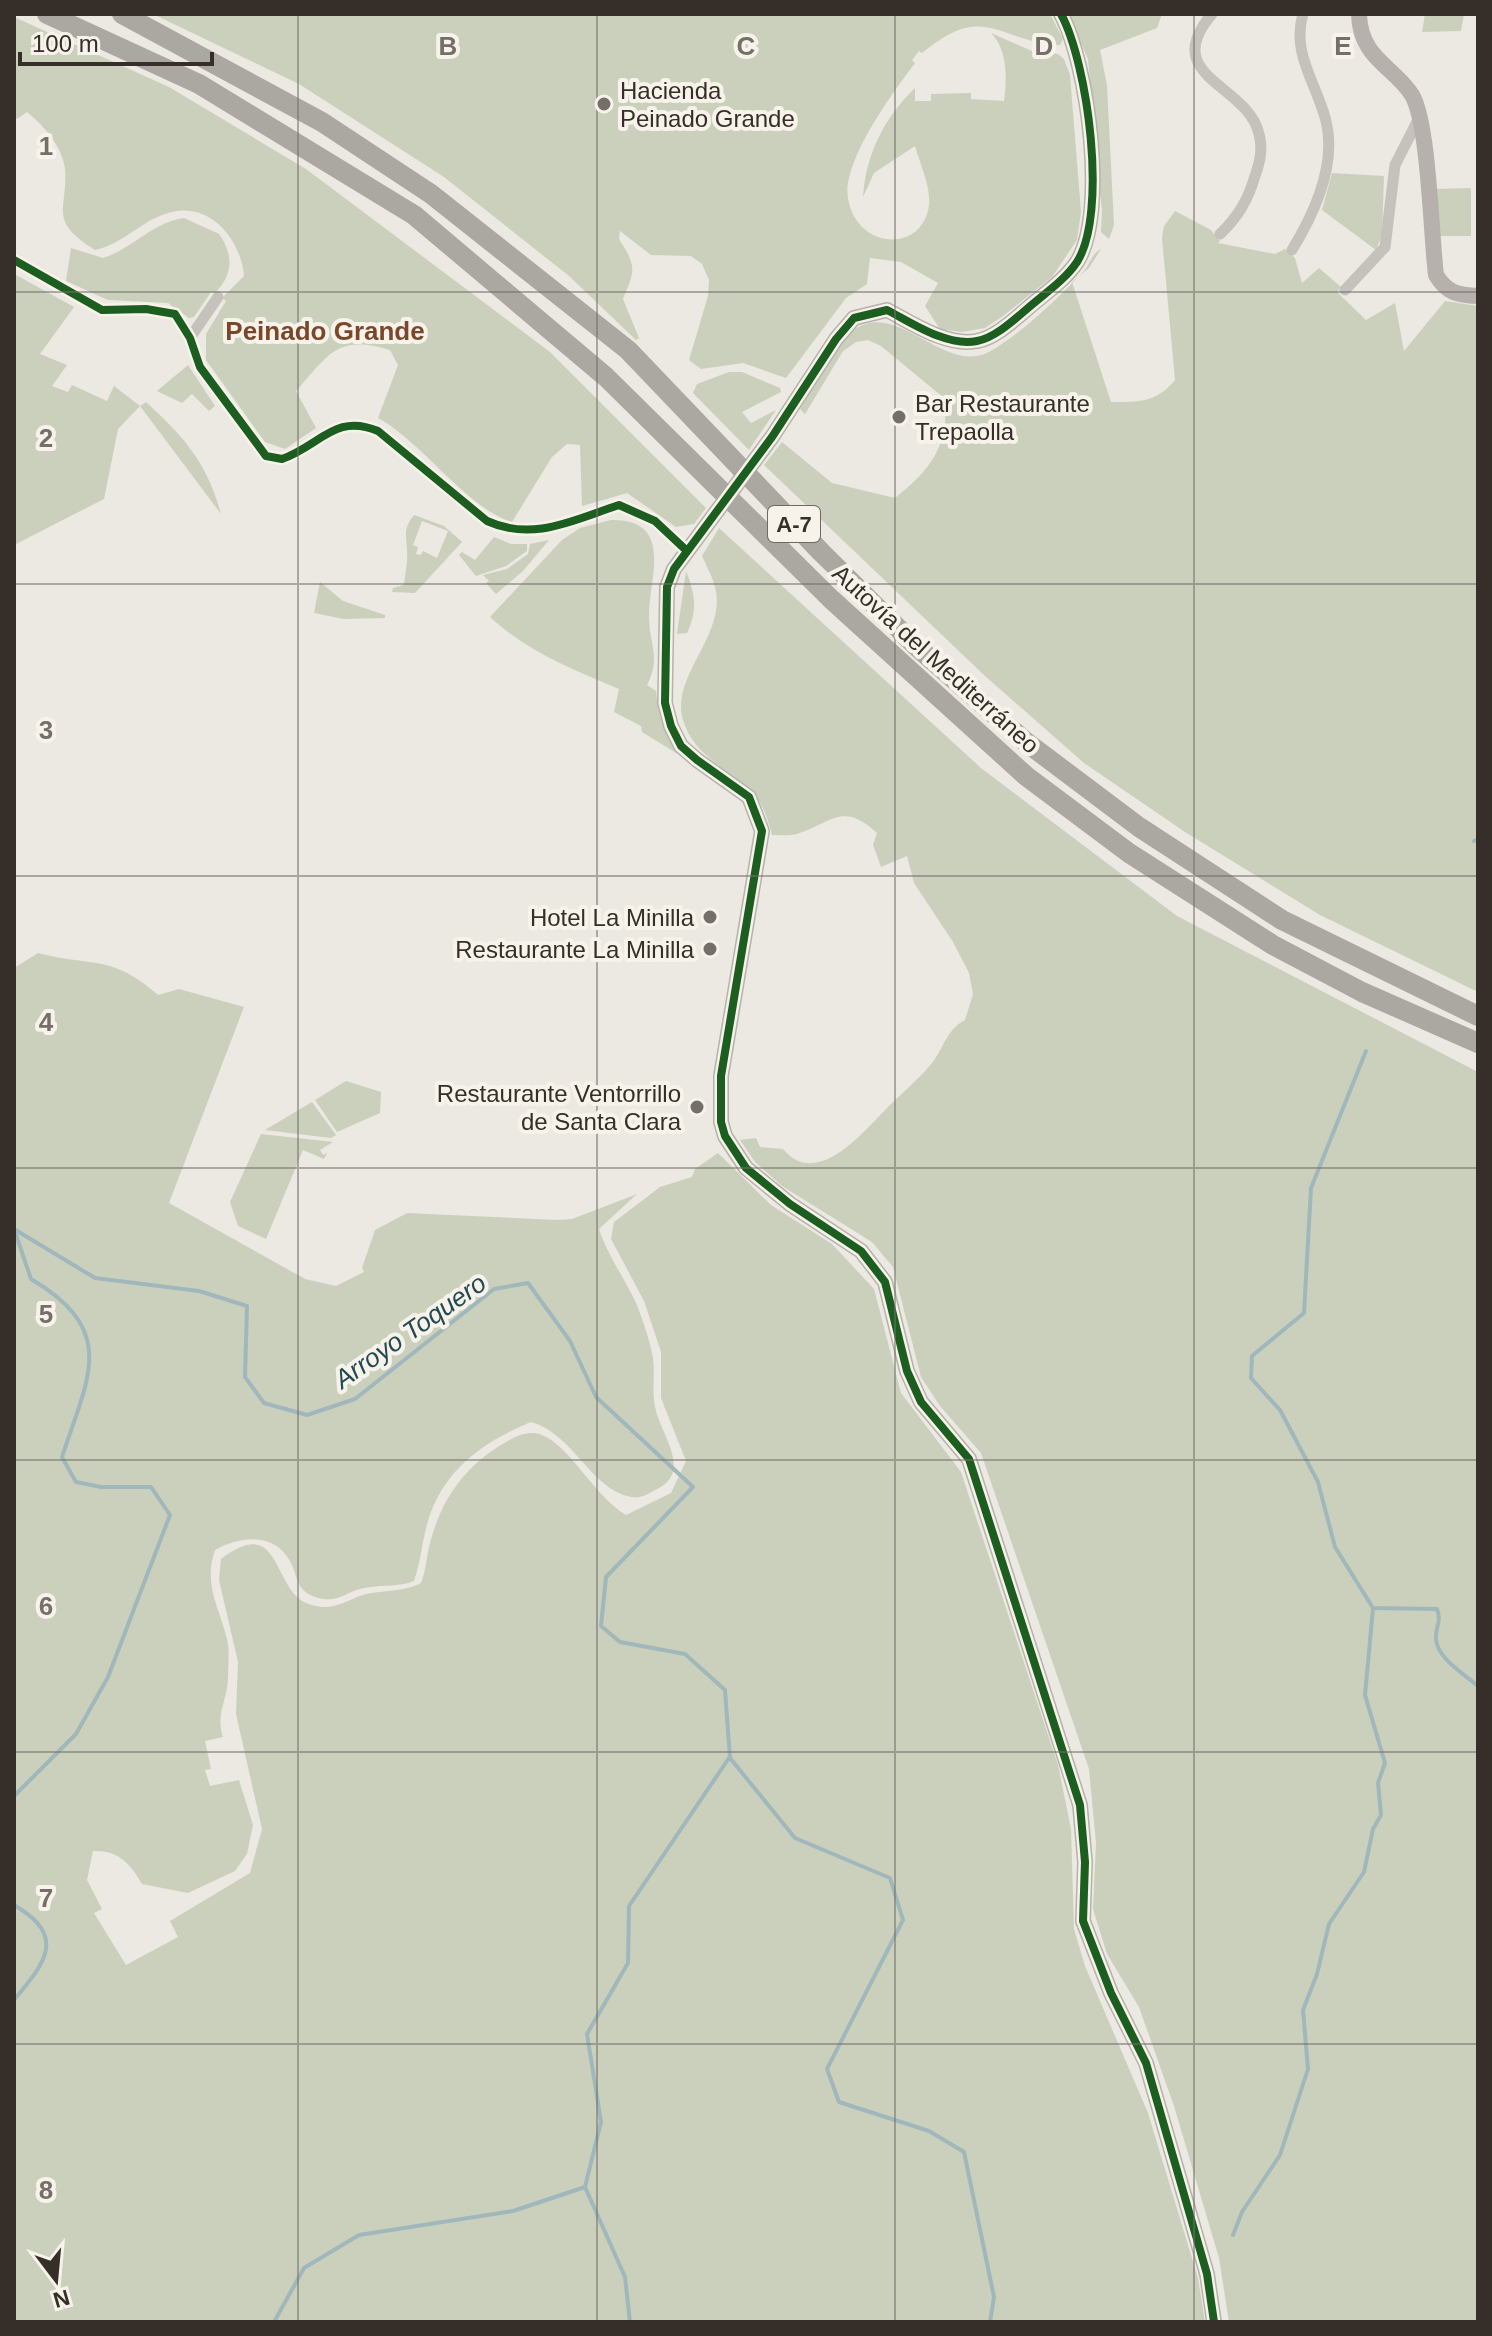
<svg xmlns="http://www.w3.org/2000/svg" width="1492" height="2336" viewBox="0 0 1492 2336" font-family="Arial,sans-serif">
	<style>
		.green { fill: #cbd0bd; fill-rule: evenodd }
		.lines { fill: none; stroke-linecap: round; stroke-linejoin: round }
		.stream { stroke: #a0b8bb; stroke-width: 4 }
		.street { stroke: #c5c1bb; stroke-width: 11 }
		.secondary { stroke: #b6b1ac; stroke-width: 16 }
		.highway { stroke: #aba7a1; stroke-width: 20 }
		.cycleway-casing { stroke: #f8f3ea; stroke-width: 13 }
		.cycleway { stroke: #1b5e20; stroke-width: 8 }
		.grid { fill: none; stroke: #756f6a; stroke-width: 2; stroke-opacity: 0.55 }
		.poi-dot { fill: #756f6a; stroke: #f8f3ea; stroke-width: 3 }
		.labels { text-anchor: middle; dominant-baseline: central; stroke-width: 8; stroke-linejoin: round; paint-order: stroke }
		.shield { fill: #f8f3ea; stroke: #706963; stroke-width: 2 }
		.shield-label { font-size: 22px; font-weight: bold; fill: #352e29 }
		.poi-label { font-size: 24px; fill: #352e29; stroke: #f8f3ea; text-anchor: end }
		.street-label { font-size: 24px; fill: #352e29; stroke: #f8f3ea }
		.neighbourhood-label { font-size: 26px; font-weight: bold; fill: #7b472b; stroke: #f8f3ea }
		.water-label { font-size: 26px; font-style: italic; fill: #234a52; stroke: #f8f3ea }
		.grid-label { font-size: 26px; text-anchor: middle; font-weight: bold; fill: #756f6a; stroke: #f8f3ea; stroke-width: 8; stroke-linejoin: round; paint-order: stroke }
	</style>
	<rect width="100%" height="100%" fill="#ece8e2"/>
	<!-- green -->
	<g class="green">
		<path d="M153,14H1050L1063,39L1060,45C997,42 986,0 922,53L919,51L912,60L915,63C894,91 842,161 848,198C856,250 923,254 929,205C931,187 920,164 915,146L874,173L863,197C866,154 884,118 915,88V101H931V94L971,93V99L1004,101C1007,79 1008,50 991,33L1034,52L1058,54L1064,59L1070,75L1081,212L1077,240L1052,277L1003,316L985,328L962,332L940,329L925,306L938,283L901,262L870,258L867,284L846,298L786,378L743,363L701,369L689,360L708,296L709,280L702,264L691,256L651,255L620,231L619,239C637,267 635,270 623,299L639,338L636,340L569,276L444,177L299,84Z"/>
		<polygon points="1068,14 1162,14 1157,28 1100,50 1107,85 1114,225 1109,239 1101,232 1102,211 1088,59"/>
		<polygon points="1425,14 1464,14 1461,31 1422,32"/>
		<path d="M14,17L169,87L306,169L550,352L706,508L694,524L676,527L627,493L582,506L580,445L567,444L552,457L512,522C468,509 422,442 378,418L398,365L390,350C337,334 329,354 296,391L316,428L285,449L265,442L206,360V334L226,301L222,298L244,276C241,239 209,200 168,213C140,221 124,244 95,250C47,220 68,211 65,169C62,146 44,126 27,112L17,119L14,115Z"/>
		<polygon points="1332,173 1384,176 1382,235 1376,250 1322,210"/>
		<polygon points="1471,188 1471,236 1439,236 1435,189"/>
		<path d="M1175,211L1211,230L1220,241L1218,243L1275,254L1285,249L1295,258L1302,283L1319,268L1341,287L1337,292L1366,320L1395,303L1404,351L1445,301L1478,306V992L1320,915L1185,832L1084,763L985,676L764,465L782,442L832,483L895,498C929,471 951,445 944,398L881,346L868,340L856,342L843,351L805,414L800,409C814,386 828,355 847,336C892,290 942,377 989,352C1022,333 1056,300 1083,272C1090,264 1092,253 1101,249L1089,268L1072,282L1111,402C1139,402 1156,403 1175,380L1162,238L1164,226Z"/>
		<path d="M184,218L219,234C234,255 233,275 215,293L211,292L194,317L189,318L168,303L108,300L66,281L71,248L103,258C134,248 151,223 184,218Z"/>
		<path d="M16,275L74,307L40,354L67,365L52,386L68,392L72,385L107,401L114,386L140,406L146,402C183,436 207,462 221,514L140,406L118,429L104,499L14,545Z"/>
		<polygon points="188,365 215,406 209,411 192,394 182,403 157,391"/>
		<polygon points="729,372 742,372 780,388 781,392 742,412 751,423 776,410 749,450 693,393 697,384"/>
		<path d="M414,515L444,526L462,542L415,593L392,592L393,588L404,585C405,574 408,562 407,551C407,535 402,530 414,515ZM422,521L448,531L437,558L423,551L421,555L416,554L418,547L413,545Z"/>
		<path d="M611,520C676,519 648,580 649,618C650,647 661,657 647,685L656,691C658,717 666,735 681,756L642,732L641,726L614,712L619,689C572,669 528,652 490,617L562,540L580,528Z"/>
		<path d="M719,528L981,768L1177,916L1478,1072V2322H1229L1219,2258L1174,2106L1139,2007L1107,1954L1093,1909L1096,1843L1089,1769L981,1453L940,1406L921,1377L893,1267L872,1242L782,1186L755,1162L740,1140L756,1138L760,1147L783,1149C817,1190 863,1132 888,1107C902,1093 919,1079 932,1063C944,1048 946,1030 965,1020L973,994L969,973L953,942L914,883L907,856L881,867L873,845L877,833C842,801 832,823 797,834C790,836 779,835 772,835C768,819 763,803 751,791C727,768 693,755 683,720C670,677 724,638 716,591C714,580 707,567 702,556Z"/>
		<polygon points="494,537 511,544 527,544 527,551 506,566 476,576 459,555 462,552 475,560"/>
		<polygon points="549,540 523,571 496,594 486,583 489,581 483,575 507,569 528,554 530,544"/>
		<path d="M686,571C695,594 698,610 687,633L677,634Z"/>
		<polygon points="320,582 343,601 385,615 385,618 344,619 314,613"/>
		<path d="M38,953C92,967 112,954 158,995L179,989L244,1007L169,1203L305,1279L336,1286L364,1272L362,1268L375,1230L407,1213L558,1220L572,1219L637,1194L599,1229C608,1256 625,1279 637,1305C643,1321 650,1341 653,1358C655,1374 652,1391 655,1407C660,1433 692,1470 659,1488C649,1493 642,1499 631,1497C590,1489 574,1434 531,1422C484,1441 443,1470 428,1521C422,1541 421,1561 414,1581C397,1588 378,1584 360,1589C348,1592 338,1601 325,1599C320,1599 311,1596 307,1593C296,1586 296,1571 290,1561C274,1532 240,1536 215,1550C203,1584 219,1607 227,1639C230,1651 228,1665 228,1677C228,1699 215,1714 223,1737L205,1741L211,1769L205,1770L210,1786L239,1780L253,1825L247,1854L235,1871L188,1893L142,1884C130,1863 118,1850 93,1851L87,1880L102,1909L94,1913L126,1965L178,1937L170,1921L250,1873L262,1829L236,1714L238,1662L219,1580L221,1559C281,1513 272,1588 306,1603C311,1605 319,1607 325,1607C338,1607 349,1600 360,1596C381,1589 402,1593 421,1583C426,1570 426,1560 429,1547C440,1502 462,1469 501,1445C512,1438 528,1429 542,1435C570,1446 595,1497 626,1515L671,1493L686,1461L661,1398V1352L644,1301L611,1239L614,1222L660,1187L692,1177L695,1169L718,1153L771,1205L832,1244L874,1289L901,1393L961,1472L1058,1765L1071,1829L1074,1929L1085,1966L1148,2113L1198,2278L1205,2322H14V968Z"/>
		<polygon points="346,1081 381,1092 380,1113 337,1132 315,1100"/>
		<polygon points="312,1102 336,1135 331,1138 265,1130"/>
		<polygon points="261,1134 333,1142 320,1150 323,1155 327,1153 324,1159 303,1150 266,1239 238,1226 230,1202"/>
	</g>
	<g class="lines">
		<!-- stream -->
		<g class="stream">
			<polyline points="1474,841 1478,839"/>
			<path d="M1366,1051L1311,1188L1304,1313L1252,1356L1251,1378L1280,1410L1318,1482L1335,1547L1373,1608L1437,1609C1442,1622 1435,1627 1436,1639C1437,1658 1464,1674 1478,1686"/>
			<polyline points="14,1229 95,1278 199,1291 247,1306 245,1377 264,1403 307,1415 355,1399 494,1289 528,1283 570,1341 596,1397 693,1487 606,1577 601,1626 620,1642 685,1654 725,1690 730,1758 795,1838 890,1878 903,1920 827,2069 839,2102 929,2131 964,2152 994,2297 990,2322"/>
			<path d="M14,1229L31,1279C119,1331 88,1377 62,1457L76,1482L101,1487H151L170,1515L108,1677L76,1734L14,1796"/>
			<path d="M14,1905C67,1936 46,1962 14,2000"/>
			<polyline points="1233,2235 1242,2212 1280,2155 1308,2069 1303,2010 1317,1974 1329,1924 1364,1872 1373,1829 1381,1815 1378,1783 1385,1763 1365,1695 1373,1608"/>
			<polyline points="274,2322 304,2268 359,2235 513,2211 585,2187"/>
			<polyline points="630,2322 625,2277 585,2187 601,2122 587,2034 628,1963 629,1906 729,1758"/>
		</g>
		<!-- street -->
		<g class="street">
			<path d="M1212,14C1158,77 1248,84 1259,134C1263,149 1260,162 1255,176C1248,200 1238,217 1220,234"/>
			<path d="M1292,250C1314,214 1337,165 1326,121C1317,84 1291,53 1303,14"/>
			<path d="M14,260L102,310L146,309L175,314L190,338L200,367L266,456L282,459C321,445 335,413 378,431L487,521C533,542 573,520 619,505L655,521L687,551"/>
			<polyline points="1345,290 1385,247 1395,165 1419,118"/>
			<polyline points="190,338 218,297"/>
		</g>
		<!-- secondary -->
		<g class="secondary">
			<path d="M1061,14C1088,64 1108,213 1077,262C1065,280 1044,294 1028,308C1015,319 995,338 977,341C947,347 912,323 887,310L854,318L836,339L772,437L674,569L667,587L665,703L671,726L681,746L697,760L749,797L762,831L721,1076V1122L725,1136L746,1168L790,1204L861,1251L885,1282L907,1371L921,1402L969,1459L1080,1805L1085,1862L1083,1921L1111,1993L1146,2063L1207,2274L1214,2322"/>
			<path d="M1359,14C1360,59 1395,67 1412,95C1429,124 1431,236 1436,275C1447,293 1457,295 1478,296"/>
		</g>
		<!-- highway -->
		<g class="highway">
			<polyline points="47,14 199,84 414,215 606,377 831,599 1026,776 1129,853 1273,945 1362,992 1478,1043"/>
			<polyline points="122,14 322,122 431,194 628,350 821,552 917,647 1026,742 1139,827 1282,920 1478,1016"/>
		</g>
		<defs>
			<g id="cycleway">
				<path d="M1061,14C1088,64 1108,213 1077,262C1065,280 1044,294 1028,308C1015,319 995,338 977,341C947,347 912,323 887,310L854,318L836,339L772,437L674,569L667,587L665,703L671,726L681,746L697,760L749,797L762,831L721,1076V1122L725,1136L746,1168L790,1204L861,1251L885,1282L907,1371L921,1402L969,1459L1080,1805L1085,1862L1083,1921L1111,1993L1146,2063L1207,2274L1214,2322"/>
				<path d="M14,260L102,310L146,309L175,314L190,338L200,367L266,456L282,459C321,445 335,413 378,431L487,521C533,542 573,520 619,505L655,521L687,551"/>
			</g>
		</defs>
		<!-- cycleway casing -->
		<use href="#cycleway" class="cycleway-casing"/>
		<!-- cycleway -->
		<use href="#cycleway" class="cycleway"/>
	</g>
	<!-- grid -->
	<path class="grid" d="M298,14V2322M597,14V2322M895,14V2322M1194,14V2322M14,292H1478M14,584H1478M14,876H1478M14,1168H1478M14,1460H1478M14,1752H1478M14,2044H1478"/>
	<!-- markers -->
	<g class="poi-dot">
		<circle cx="604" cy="104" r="8"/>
		<circle cx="899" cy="417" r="8"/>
		<circle cx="710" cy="917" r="8"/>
		<circle cx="710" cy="949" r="8"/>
		<circle cx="697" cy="1107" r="8"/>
	</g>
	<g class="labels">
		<!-- shield labels -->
		<rect class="shield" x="768" y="506" width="52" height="36" rx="6"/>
		<g class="shield-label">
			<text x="794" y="524">A-7</text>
		</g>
		<!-- poi labels -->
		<g class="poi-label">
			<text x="620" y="90" text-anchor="start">Hacienda<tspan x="620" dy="28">Peinado Grande</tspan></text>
			<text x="915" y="403" text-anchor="start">Bar Restaurante<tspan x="915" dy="28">Trepaolla</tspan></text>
			<text x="694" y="917">Hotel La Minilla</text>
			<text x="694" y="949">Restaurante La Minilla</text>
			<text x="681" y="1093">Restaurante Ventorrillo<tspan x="681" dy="28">de Santa Clara</tspan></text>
		</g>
		<!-- street labels -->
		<g class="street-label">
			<text transform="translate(936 659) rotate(42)">Autovía del Mediterráneo</text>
		</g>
		<!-- neighbourhood labels -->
		<g class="neighbourhood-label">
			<text x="325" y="331">Peinado Grande</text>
		</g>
		<!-- water labels -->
		<g class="water-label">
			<text transform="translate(410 1331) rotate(-35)">Arroyo Toquero</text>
		</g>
	</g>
	<g class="grid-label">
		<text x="448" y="55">B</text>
		<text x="746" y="55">C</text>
		<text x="1044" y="55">D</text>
		<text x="1343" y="55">E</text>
		<text x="46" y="155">1</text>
		<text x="46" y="447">2</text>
		<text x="46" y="739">3</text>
		<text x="46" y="1031">4</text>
		<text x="46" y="1323">5</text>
		<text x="46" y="1615">6</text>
		<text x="46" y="1907">7</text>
		<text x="46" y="2199">8</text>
	</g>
	<!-- border -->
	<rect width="1492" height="2336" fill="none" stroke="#352e29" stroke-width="32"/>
	<!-- north arrow -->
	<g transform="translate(56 2280) rotate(164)" stroke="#f8f3ea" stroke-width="6" paint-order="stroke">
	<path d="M0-6L14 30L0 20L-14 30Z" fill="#352e29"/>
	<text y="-12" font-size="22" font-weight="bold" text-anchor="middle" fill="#352e29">N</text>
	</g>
	<!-- scale -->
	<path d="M20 52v12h192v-12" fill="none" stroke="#352e29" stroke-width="4"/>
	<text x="32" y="52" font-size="24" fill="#352e29" stroke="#f8f3ea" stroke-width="6" paint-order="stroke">100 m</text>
</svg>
